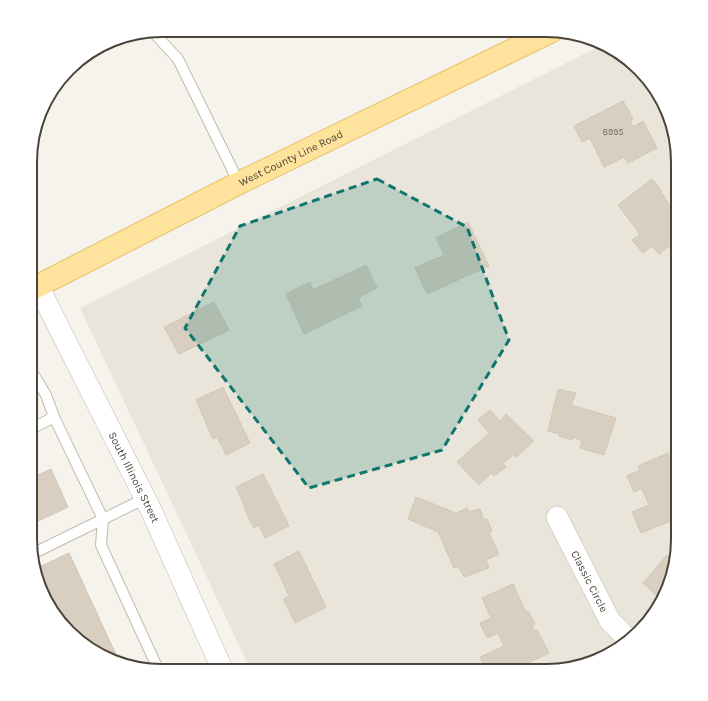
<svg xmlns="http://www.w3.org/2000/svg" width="708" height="701" viewBox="0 0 708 701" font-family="Karla,sans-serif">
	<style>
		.residential { fill: #eae5da }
		.building { fill: #d8cfc1; stroke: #d3c7b4 }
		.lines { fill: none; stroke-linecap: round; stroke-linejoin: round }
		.lane-casing { stroke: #c2bbae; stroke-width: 12 }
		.street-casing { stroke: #c2bbae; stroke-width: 22 }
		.primary-casing { stroke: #e6c16a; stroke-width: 24 }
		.lane { stroke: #fff; stroke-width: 10 }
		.street { stroke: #fff; stroke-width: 21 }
		.primary { stroke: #ffe39c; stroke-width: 22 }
		.marked { fill: #0f766e; fill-opacity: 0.2; stroke: #0f766e; stroke-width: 3; stroke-dasharray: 8 5; stroke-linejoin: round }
		.labels { text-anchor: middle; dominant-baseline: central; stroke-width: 3.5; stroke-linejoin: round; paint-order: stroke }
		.number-label { font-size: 9px; fill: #6e675b }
		.street-label { font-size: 11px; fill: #4b4439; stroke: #fff }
		.rim { fill: none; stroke: #4b4439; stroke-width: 2 }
	</style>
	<rect width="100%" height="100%" fill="#f6f3ec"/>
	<!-- residential -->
	<polygon class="residential" points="602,45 612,48 651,82 671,120 678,154 678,547 660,605 626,644 588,664 554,671 251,671 80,308"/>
	<!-- building -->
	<g class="building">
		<polygon points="623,101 633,119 630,120 633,127 643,121 657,148 628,163 624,157 604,167 590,138 582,142 574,126"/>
		<polygon points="652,179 662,191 661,192 666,199 665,199 673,210 678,206 678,239 659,254 652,246 643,253 632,240 640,234 618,205"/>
		<polygon points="468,222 489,266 427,294 415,268 444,255 436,238"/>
		<polygon points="366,265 377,288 358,298 362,306 304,334 286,294 310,282 313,290"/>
		<polygon points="214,302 229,330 179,354 164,327"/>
		<polygon points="223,387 250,443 226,455 217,437 213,439 196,400"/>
		<polygon points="558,389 576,393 571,405 616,418 604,455 580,448 582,441 573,437 572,440 559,436 560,434 548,431"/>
		<polygon points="490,410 500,421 506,414 534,441 516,457 514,454 503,463 506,467 494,476 491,473 479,485 457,462 489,433 478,420"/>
		<polygon points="668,453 678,471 678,518 641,533 632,512 649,505 642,488 634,492 627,476 640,470 638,466"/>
		<polygon points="51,469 68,507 30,525 31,478"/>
		<polygon points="263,474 289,526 265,538 259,525 254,528 244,508 245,507 236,487"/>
		<polygon points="416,497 456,513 467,508 469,512 480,509 484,520 487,519 492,531 489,533 499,554 486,560 489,568 464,577 458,566 454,568 438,532 408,519"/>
		<polygon points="299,551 326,607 295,623 283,599 289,596 274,564"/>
		<polygon points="69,553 119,661 104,657 57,619 37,581 35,569"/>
		<polygon points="667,555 674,561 664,594 659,598 643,583"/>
		<polygon points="513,584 526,612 528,611 535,624 532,626 534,631 537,630 549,653 511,671 487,671 480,657 504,646 498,633 487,638 480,623 491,618 482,598"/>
	</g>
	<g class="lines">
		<defs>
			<g id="lane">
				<polyline points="153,32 178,59 239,183"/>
				<polyline points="32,273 38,286"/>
				<polyline points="31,377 34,375 46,395 54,417"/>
				<polyline points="31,429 54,417 103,519 101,545 159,671"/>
				<polyline points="32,554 146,498"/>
			</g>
			<g id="street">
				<path id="s1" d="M38,286L151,510L223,671"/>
				<path id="s2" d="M557,517L610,621L629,640"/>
			</g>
			<g id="primary">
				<path id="s3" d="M32,289L239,183L552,31"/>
			</g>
		</defs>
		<!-- lane casing -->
		<use href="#lane" class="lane-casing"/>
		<!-- street casing -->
		<use href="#street" class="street-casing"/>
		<!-- primary casing -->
		<use href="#primary" class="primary-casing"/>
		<!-- lane -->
		<use href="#lane" class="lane"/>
		<!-- street -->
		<use href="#street" class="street"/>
		<!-- primary -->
		<use href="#primary" class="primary"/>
	</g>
	<!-- marked area -->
	<path class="marked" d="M377,179L467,227L509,340L442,450L309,488L185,328L240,226Z"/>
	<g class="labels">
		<!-- number labels -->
		<g class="number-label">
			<text x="613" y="132">8995</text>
		</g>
		<!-- street labels -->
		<g class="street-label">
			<text stroke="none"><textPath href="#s3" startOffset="290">West County Line Road</textPath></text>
			<text stroke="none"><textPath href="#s1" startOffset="214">South Illinois Street</textPath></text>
			<text stroke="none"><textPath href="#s2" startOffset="72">Classic Circle</textPath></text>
		</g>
	</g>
	<!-- crop -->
	<path d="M0 0H708V701H0ZM162 37H546A125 125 0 0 1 671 162V539A125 125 0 0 1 546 664H162A125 125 0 0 1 37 539V162A125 125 0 0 1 162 37Z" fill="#fff" fill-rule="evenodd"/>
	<path class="rim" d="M162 37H546A125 125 0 0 1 671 162V539A125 125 0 0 1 546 664H162A125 125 0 0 1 37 539V162A125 125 0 0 1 162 37Z"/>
</svg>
